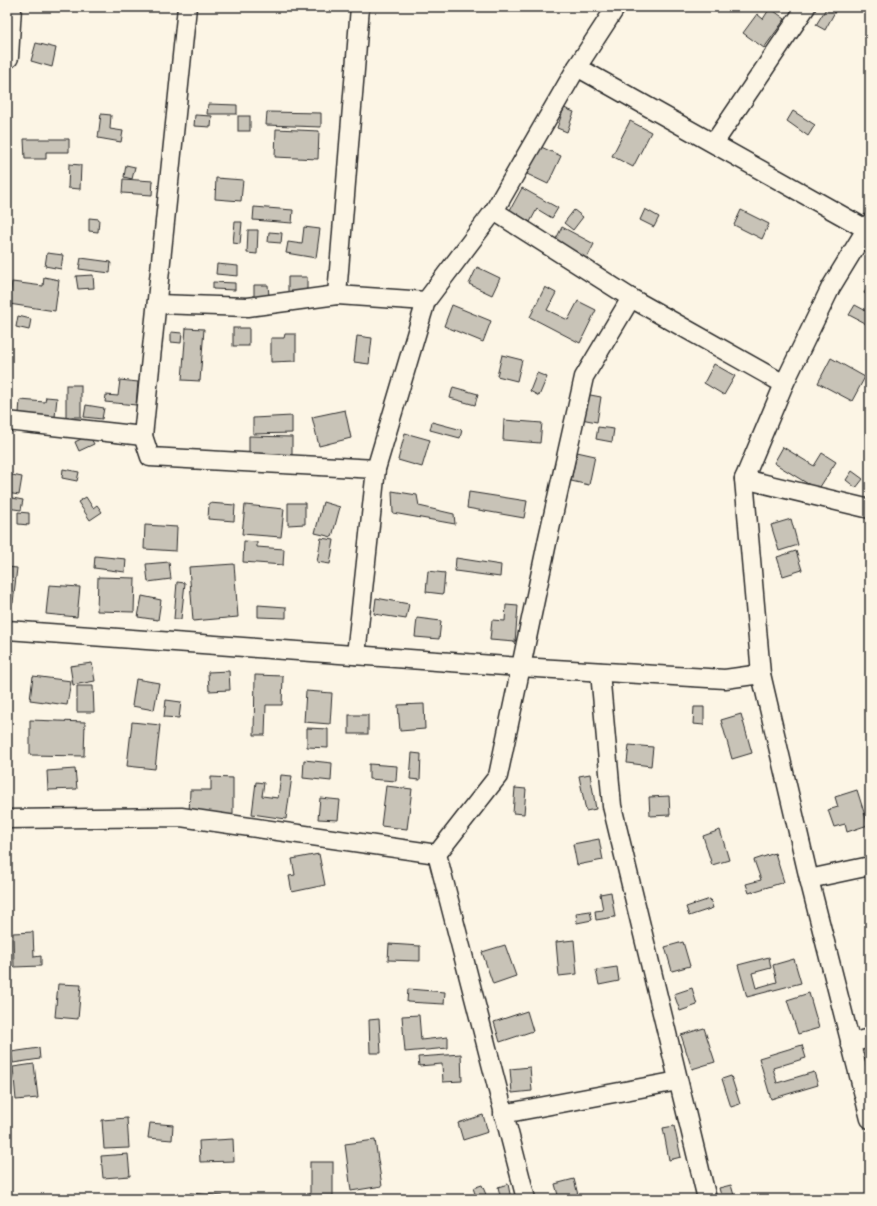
<svg xmlns="http://www.w3.org/2000/svg" width="877" height="1206" viewBox="0 0 877 1206" font-family="Dekko,sans-serif">
	<style>
		.building { fill: #c8c3b7; stroke: #2b2b2b }
		.lines { fill: none; stroke-linecap: round; stroke-linejoin: round }
		.minor-casing { stroke: #2b2b2b; stroke-width: 21 }
		.major-casing { stroke: #2b2b2b; stroke-width: 25 }
		.minor { stroke: #fcf5e5; stroke-width: 18 }
		.major { stroke: #fcf5e5; stroke-width: 22 }
	</style>
	<rect width="100%" height="100%" fill="#fcf5e5"/>
	<filter id="ink" filterUnits="userSpaceOnUse"><feTurbulence type="fractalNoise" baseFrequency=".025" numOctaves="2"/><feDisplacementMap in="SourceGraphic" scale="8" xChannelSelector="R" yChannelSelector="G"/><feConvolveMatrix kernelMatrix="1 2 1 2 8 2 1 2 1" color-interpolation-filters="sRGB"/></filter>
	<g filter="url(#ink)">
		<!-- building -->
		<g class="building">
			<polygon points="827,7 837,8 825,30 816,25"/>
			<polygon points="770,8 785,19 764,48 743,33 757,14 763,19"/>
			<polygon points="36,43 56,48 52,67 31,61"/>
			<polygon points="208,104 237,105 237,114 207,114"/>
			<polygon points="564,108 574,112 567,132 557,128"/>
			<polygon points="793,111 815,125 808,136 787,121"/>
			<polygon points="267,112 321,113 321,127 266,125"/>
			<polygon points="101,114 111,115 110,129 123,131 121,142 98,138"/>
			<polygon points="195,115 212,116 211,127 194,126"/>
			<rect x="238" y="116" width="12" height="15"/>
			<polygon points="630,121 651,132 633,167 612,156"/>
			<polygon points="276,129 319,131 318,159 275,157"/>
			<polygon points="24,139 69,139 69,152 46,152 46,159 25,159"/>
			<polygon points="539,146 561,156 548,184 527,174"/>
			<polygon points="69,164 81,165 80,189 68,188"/>
			<polygon points="126,165 135,167 132,179 124,177"/>
			<polygon points="216,178 243,180 241,201 215,199"/>
			<polygon points="123,179 153,181 152,195 122,193"/>
			<polygon points="522,188 558,208 552,218 537,209 530,222 510,210"/>
			<polygon points="254,207 293,210 292,223 253,220"/>
			<polygon points="645,209 659,217 654,227 640,220"/>
			<polygon points="574,210 583,217 573,230 564,223"/>
			<polygon points="741,210 769,224 762,239 734,225"/>
			<polygon points="89,218 99,219 98,232 89,231"/>
			<polygon points="235,222 242,222 240,244 233,243"/>
			<polygon points="304,227 320,229 316,258 286,253 288,242 302,244"/>
			<polygon points="562,227 594,244 585,262 553,245"/>
			<polygon points="248,230 258,230 257,254 247,253"/>
			<polygon points="269,232 282,233 281,243 268,242"/>
			<polygon points="47,253 63,255 61,269 45,266"/>
			<polygon points="81,258 111,262 110,273 79,269"/>
			<polygon points="217,264 238,266 238,276 216,274"/>
			<polygon points="477,267 500,278 492,295 469,284"/>
			<polygon points="93,275 94,288 78,289 76,276"/>
			<polygon points="44,277 59,280 55,311 9,304 12,282 43,286"/>
			<polygon points="288,277 307,277 307,297 288,296"/>
			<polygon points="213,282 235,283 235,290 213,289"/>
			<polygon points="870,283 870,296 864,293"/>
			<polygon points="254,285 268,285 269,296 254,297"/>
			<polygon points="545,287 556,293 547,310 568,320 578,301 596,310 580,343 530,317"/>
			<polygon points="452,305 491,321 483,342 444,326"/>
			<polygon points="855,305 870,313 870,326 849,315"/>
			<polygon points="18,316 31,319 29,330 16,327"/>
			<polygon points="186,328 204,329 200,381 182,380"/>
			<rect x="233" y="328" width="16" height="18"/>
			<polygon points="171,332 182,333 181,343 171,342"/>
			<polygon points="285,334 296,334 296,361 271,362 271,338 284,338"/>
			<polygon points="357,336 372,338 369,364 354,362"/>
			<polygon points="870,353 870,364 865,361"/>
			<polygon points="502,355 522,360 517,381 497,376"/>
			<polygon points="831,358 865,377 852,401 818,383"/>
			<polygon points="714,364 735,376 724,395 704,383"/>
			<polygon points="537,373 547,377 539,396 530,391"/>
			<polygon points="120,380 138,382 136,405 105,402 106,395 118,396"/>
			<rect x="66" y="385" width="15" height="32"/>
			<polygon points="453,387 478,394 475,405 450,398"/>
			<polygon points="585,394 601,397 597,422 581,419"/>
			<polygon points="46,397 57,398 55,417 19,413 20,400 45,402"/>
			<polygon points="86,405 104,408 102,419 84,417"/>
			<polygon points="345,410 351,438 319,446 312,417"/>
			<polygon points="292,416 292,433 253,434 253,418"/>
			<polygon points="504,420 542,423 540,443 503,440"/>
			<polygon points="432,422 462,430 460,438 430,430"/>
			<polygon points="870,425 870,436 866,434"/>
			<polygon points="598,427 614,429 612,442 596,439"/>
			<polygon points="405,433 430,440 422,467 398,460"/>
			<polygon points="89,435 94,444 79,451 75,442"/>
			<polygon points="249,436 292,437 292,460 249,459"/>
			<polygon points="783,447 814,466 822,453 836,462 818,490 774,463"/>
			<polygon points="577,452 595,456 589,485 571,481"/>
			<polygon points="63,469 79,472 77,481 62,478"/>
			<polygon points="852,471 863,479 856,488 846,480"/>
			<polygon points="7,474 22,477 19,495 7,493"/>
			<polygon points="392,491 417,495 419,506 454,514 455,524 393,513"/>
			<polygon points="469,492 527,501 524,518 467,508"/>
			<polygon points="7,497 23,500 21,510 7,508"/>
			<polygon points="86,497 93,508 97,505 102,512 90,520 78,502"/>
			<polygon points="323,502 340,507 332,537 315,533"/>
			<polygon points="209,503 235,505 234,521 208,519"/>
			<polygon points="288,503 305,503 305,524 288,525"/>
			<polygon points="245,505 284,509 281,537 242,534"/>
			<polygon points="18,512 29,513 29,525 18,524"/>
			<polygon points="791,519 798,545 779,551 771,525"/>
			<polygon points="145,525 177,527 176,551 144,549"/>
			<polygon points="321,538 334,540 330,564 317,562"/>
			<polygon points="244,541 257,542 257,547 284,549 283,565 243,562"/>
			<polygon points="867,546 870,546 870,567 866,567"/>
			<polygon points="796,551 802,570 783,576 777,557"/>
			<polygon points="95,556 126,559 125,572 94,568"/>
			<polygon points="456,558 501,565 500,577 455,571"/>
			<polygon points="169,562 171,579 148,582 146,564"/>
			<polygon points="234,564 238,617 193,621 189,567"/>
			<polygon points="7,567 17,568 13,603 7,603"/>
			<polygon points="428,571 445,573 443,594 426,592"/>
			<polygon points="98,577 135,578 134,612 97,611"/>
			<polygon points="177,582 185,583 181,619 174,619"/>
			<polygon points="49,585 80,587 77,617 46,614"/>
			<polygon points="142,596 161,600 158,620 138,617"/>
			<polygon points="376,598 409,604 406,619 374,614"/>
			<polygon points="258,605 286,607 286,618 258,617"/>
			<polygon points="506,605 518,606 515,642 490,640 492,620 505,621"/>
			<polygon points="417,618 441,621 439,639 415,637"/>
			<polygon points="92,663 95,681 73,685 70,666"/>
			<polygon points="229,671 230,690 209,691 208,672"/>
			<polygon points="255,675 283,676 282,705 266,705 265,735 254,735"/>
			<polygon points="33,676 71,681 67,705 30,700"/>
			<polygon points="136,679 159,683 154,710 132,706"/>
			<polygon points="77,686 93,686 94,712 77,712"/>
			<polygon points="306,691 332,693 330,724 304,722"/>
			<polygon points="166,700 181,702 179,718 164,717"/>
			<polygon points="424,704 425,729 400,731 398,705"/>
			<polygon points="694,707 704,707 704,725 693,724"/>
			<polygon points="741,714 752,753 732,759 721,720"/>
			<rect x="349" y="715" width="19" height="19"/>
			<polygon points="30,720 85,722 84,756 30,755"/>
			<polygon points="132,722 160,725 155,769 127,766"/>
			<polygon points="307,728 328,729 328,748 307,747"/>
			<polygon points="629,745 653,747 651,766 627,763"/>
			<polygon points="412,753 421,754 420,780 410,779"/>
			<polygon points="304,760 332,763 331,781 303,778"/>
			<polygon points="369,764 397,766 396,781 369,779"/>
			<polygon points="75,769 77,789 48,790 47,771"/>
			<polygon points="590,774 596,809 586,811 579,776"/>
			<polygon points="281,775 292,776 286,819 252,814 256,782 264,783 262,796 278,798"/>
			<polygon points="211,777 233,778 233,816 189,814 190,790 211,790"/>
			<polygon points="386,786 412,789 407,829 381,826"/>
			<polygon points="515,788 526,789 524,814 513,813"/>
			<polygon points="857,790 868,825 847,832 845,824 834,827 828,810 838,807 835,797"/>
			<polygon points="669,796 670,815 650,816 649,797"/>
			<polygon points="320,798 340,800 338,820 318,819"/>
			<polygon points="720,830 729,860 712,865 703,836"/>
			<polygon points="599,839 603,860 577,865 573,844"/>
			<polygon points="775,853 784,882 749,893 746,884 761,880 754,860"/>
			<polygon points="319,854 325,885 292,892 289,876 295,875 292,859"/>
			<polygon points="611,892 615,917 596,920 595,911 603,910 600,894"/>
			<polygon points="710,899 713,908 689,916 686,907"/>
			<polygon points="590,911 592,920 577,923 576,913"/>
			<polygon points="33,932 34,957 41,956 41,966 14,967 13,933"/>
			<polygon points="574,940 577,974 559,976 556,942"/>
			<polygon points="683,942 690,966 672,971 665,947"/>
			<polygon points="389,944 420,946 420,961 388,960"/>
			<polygon points="505,945 516,976 493,984 482,952"/>
			<polygon points="769,957 771,968 752,973 756,988 777,982 773,965 794,959 801,983 747,997 738,965"/>
			<polygon points="617,967 619,981 599,985 596,970"/>
			<polygon points="58,984 81,985 78,1019 55,1017"/>
			<polygon points="692,988 697,1005 680,1011 674,994"/>
			<polygon points="408,989 445,992 444,1004 407,1002"/>
			<polygon points="809,993 819,1028 798,1034 787,1000"/>
			<polygon points="527,1011 533,1031 500,1042 494,1022"/>
			<polygon points="419,1015 421,1040 448,1037 448,1048 405,1052 402,1016"/>
			<polygon points="379,1019 381,1053 370,1053 369,1020"/>
			<polygon points="704,1028 715,1062 692,1069 681,1035"/>
			<polygon points="802,1045 806,1058 773,1068 777,1083 814,1072 818,1085 771,1099 759,1058"/>
			<polygon points="39,1048 40,1059 13,1063 11,1052"/>
			<polygon points="461,1054 462,1081 443,1082 442,1064 419,1066 418,1057"/>
			<polygon points="34,1064 38,1098 16,1100 13,1067"/>
			<polygon points="530,1067 532,1091 512,1093 510,1069"/>
			<polygon points="731,1076 740,1104 731,1107 722,1079"/>
			<polygon points="483,1115 488,1132 463,1140 458,1123"/>
			<polygon points="127,1118 129,1148 104,1149 102,1120"/>
			<polygon points="150,1123 173,1125 172,1140 148,1138"/>
			<polygon points="674,1126 681,1157 669,1160 663,1128"/>
			<polygon points="233,1139 234,1161 200,1162 199,1141"/>
			<polygon points="375,1140 382,1186 351,1191 345,1144"/>
			<polygon points="128,1154 130,1176 103,1178 101,1156"/>
			<rect x="310" y="1162" width="23" height="34"/>
			<polygon points="574,1179 579,1199 559,1199 555,1184"/>
			<polygon points="508,1184 511,1199 501,1199 498,1187"/>
			<polygon points="482,1185 487,1197 482,1199 477,1199 473,1188"/>
			<polygon points="731,1185 735,1199 722,1199 719,1188"/>
			<polygon points="190,1193 223,1196 223,1199 190,1199"/>
		</g>
		<g class="lines">
			<defs>
				<g id="minor">
					<polyline points="360,7 337,295 426,301"/>
					<polyline points="577,67 866,229"/>
					<polyline points="714,143 806,7"/>
					<polyline points="494,211 631,298"/>
					<polyline points="870,223 831,287 784,384 744,479 761,674 809,879 870,1119"/>
					<polyline points="157,304 248,307 337,295"/>
					<polyline points="7,421 143,436 187,7"/>
					<polyline points="143,436 150,457 376,469"/>
					<polyline points="744,479 870,509"/>
					<polyline points="7,630 520,667 725,679 761,674"/>
					<polyline points="356,655 376,469 426,301 494,211 577,67 616,7"/>
					<polyline points="600,672 612,806 707,1199"/>
					<polyline points="7,819 181,817 437,854"/>
					<polyline points="809,879 870,866"/>
					<polyline points="850,1043 870,1038"/>
					<polyline points="503,1114 678,1081"/>
					<polyline points="526,1199 437,854 498,776 548,538 584,377 631,298 784,384"/>
				</g>
				<polyline id="major" points="7,57 10,7"/>
			</defs>
			<!-- minor casing -->
			<use href="#minor" class="minor-casing"/>
			<!-- major casing -->
			<use href="#major" class="major-casing"/>
			<!-- minor -->
			<use href="#minor" class="minor"/>
			<!-- major -->
			<use href="#major" class="major"/>
		</g>
	</g>
	<!-- margin -->
	<rect width="877" height="1206" fill="none" stroke="#fcf5e5" stroke-width="24"/>
	<rect x="12" y="12" width="853" height="1182" fill="none" stroke="#2b2b2b" stroke-width="1.5" filter="url(#ink)"/>
</svg>
